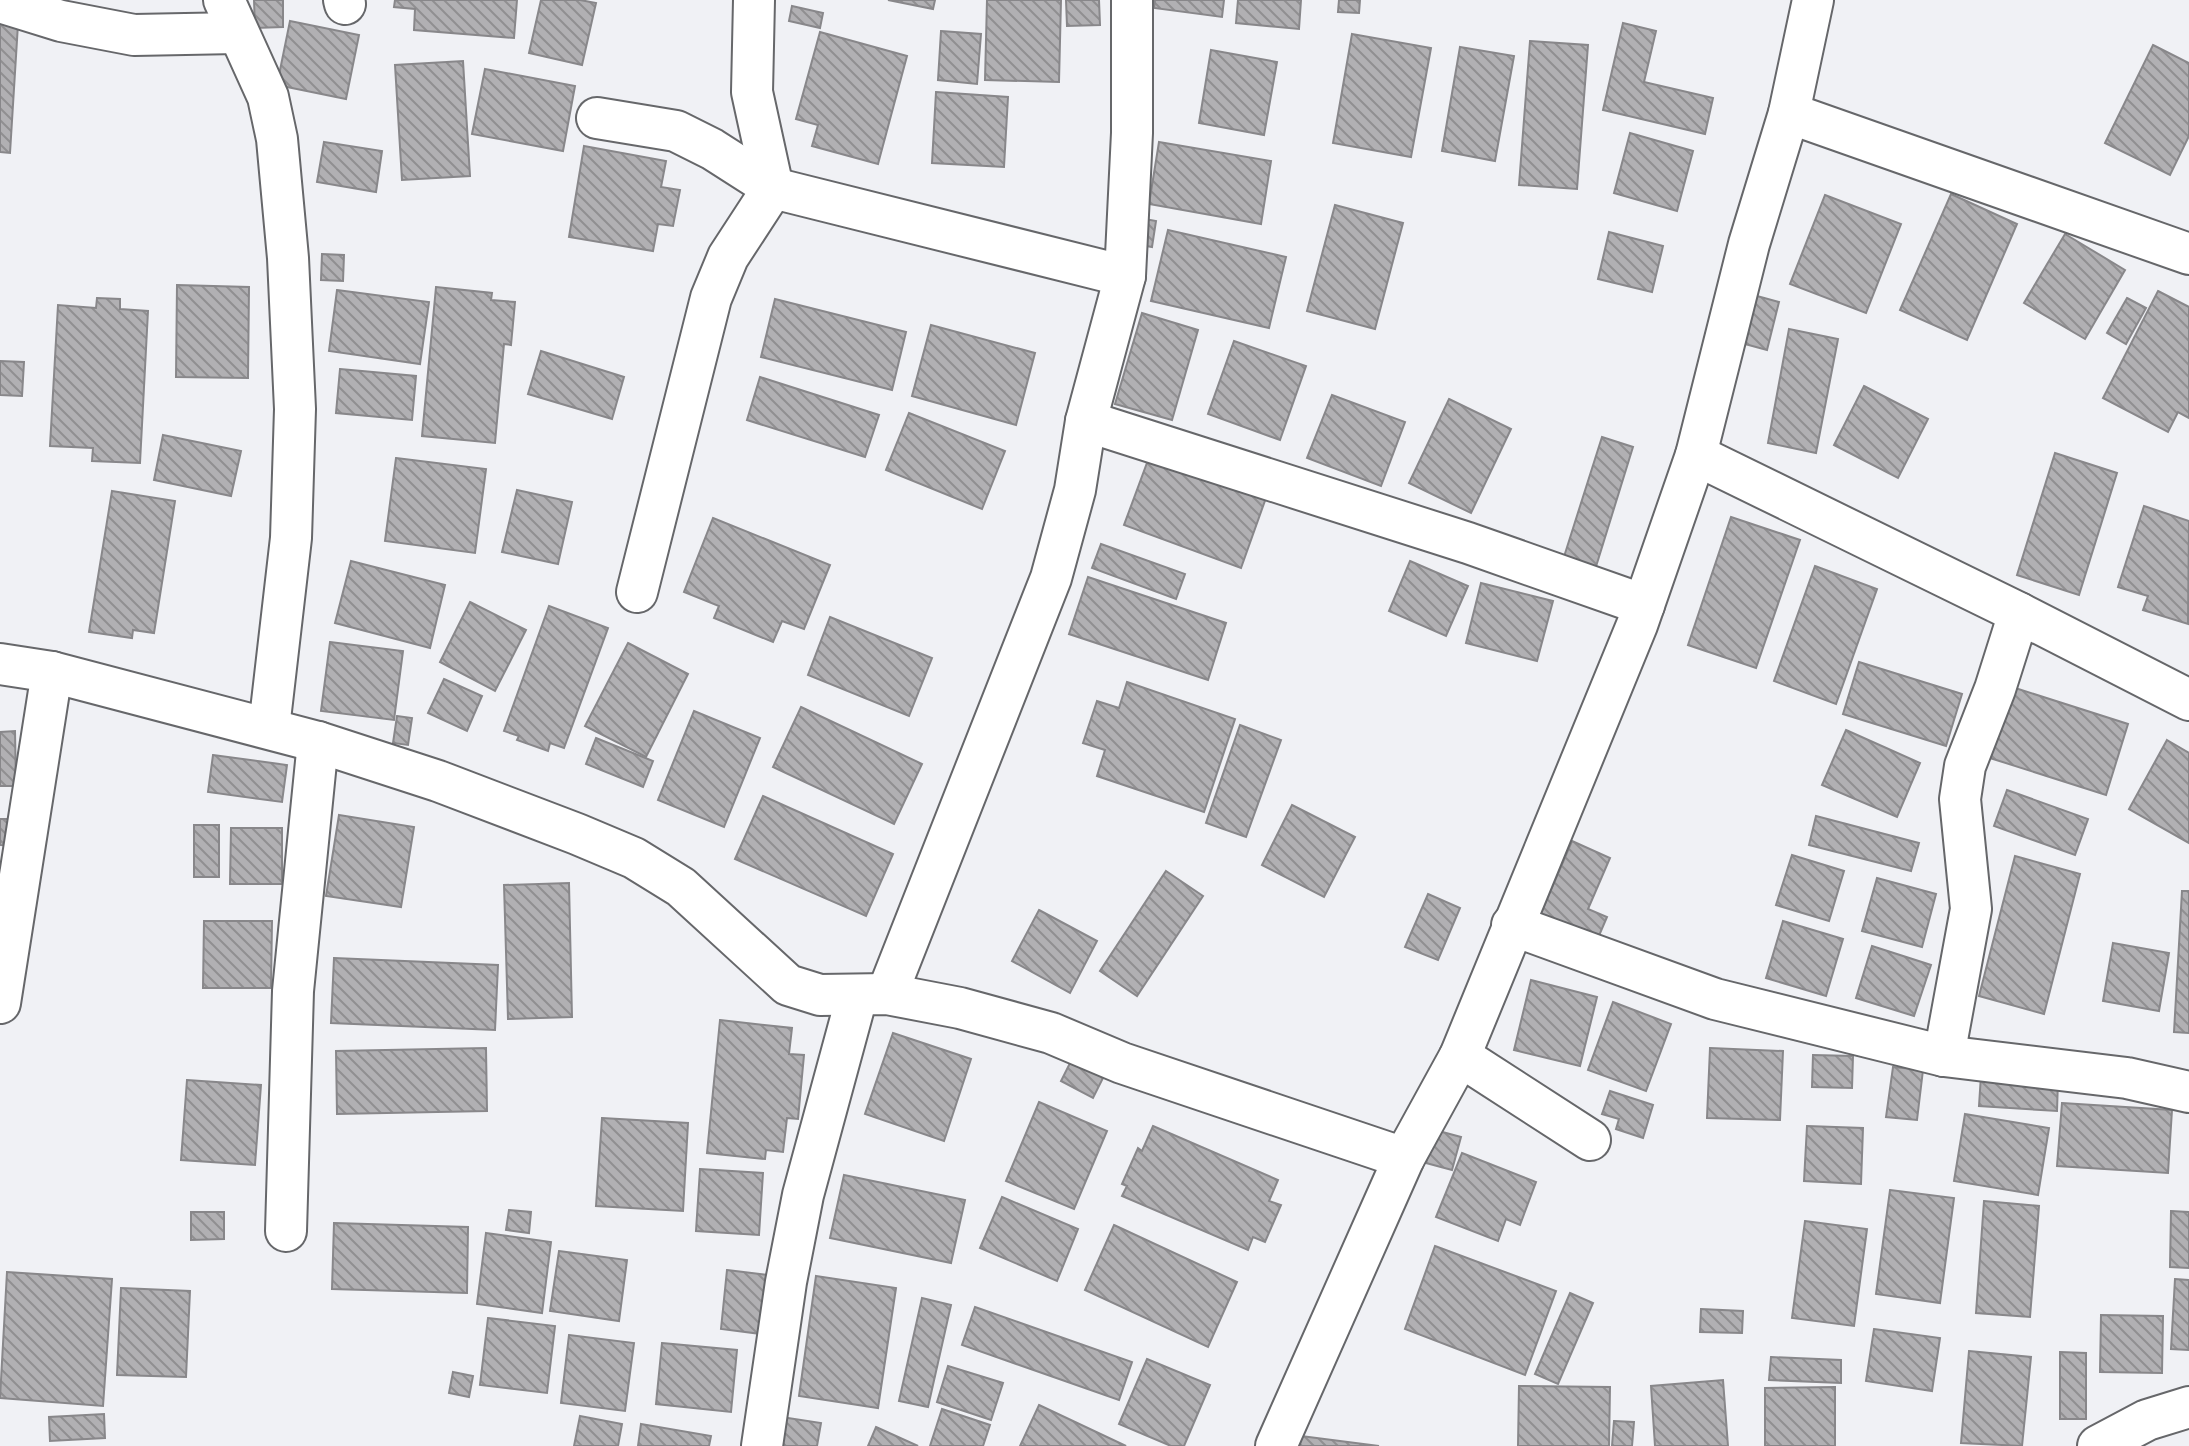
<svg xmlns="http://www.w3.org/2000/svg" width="2189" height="1446" viewBox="0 0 2189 1446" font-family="'Golos Text',sans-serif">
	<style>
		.building { fill: url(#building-back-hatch); stroke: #88878a; stroke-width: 2 }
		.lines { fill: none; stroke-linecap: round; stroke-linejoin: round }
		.minor-casing { stroke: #66676a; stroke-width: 44 }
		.minor { stroke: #fff; stroke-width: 40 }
	</style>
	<defs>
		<pattern id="building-back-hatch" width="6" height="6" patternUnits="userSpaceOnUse" patternTransform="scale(2)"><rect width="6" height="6" fill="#b1b0b3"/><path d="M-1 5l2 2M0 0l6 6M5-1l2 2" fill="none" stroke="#908f91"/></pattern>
	</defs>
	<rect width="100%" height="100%" fill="#f0f1f5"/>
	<!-- building -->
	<g class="building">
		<polygon points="254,0 283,0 283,27 255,28"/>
		<polygon points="395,0 517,0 514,38 414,30 415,9 394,7"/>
		<polygon points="541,0 580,0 596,3 582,65 529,53"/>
		<polygon points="888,0 935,0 933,9"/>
		<polygon points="987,0 1061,0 1059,82 985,80"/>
		<polygon points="1066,0 1099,0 1100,25 1067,26"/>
		<polygon points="1155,0 1224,0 1222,17 1154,8"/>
		<polygon points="1238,0 1301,0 1299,29 1236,23"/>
		<polygon points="1339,0 1360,0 1359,13 1338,12"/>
		<polygon points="792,6 823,13 820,28 789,21"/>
		<polygon points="290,21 359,35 346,99 277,85"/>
		<polygon points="0,23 18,24 10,153 0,152"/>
		<polygon points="1623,23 1656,31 1644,82 1713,98 1705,134 1603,110"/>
		<polygon points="941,31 981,34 977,84 938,80"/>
		<polygon points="820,32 907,56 878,164 812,146 818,125 796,119"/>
		<polygon points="1352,34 1431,48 1411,157 1333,143"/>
		<polygon points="1530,41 1588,45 1577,189 1519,185"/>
		<polygon points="2153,45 2189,63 2189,136 2170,175 2105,143"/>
		<polygon points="1460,47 1514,56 1495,161 1442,151"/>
		<polygon points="1211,50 1277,62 1264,135 1199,123"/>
		<polygon points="463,61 470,176 402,180 395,65"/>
		<polygon points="485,69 575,86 563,151 472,134"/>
		<polygon points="936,92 1008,97 1004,167 932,163"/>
		<polygon points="1630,133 1693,151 1677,211 1614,193"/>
		<polygon points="324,142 382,151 376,192 317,182"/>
		<polygon points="1159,142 1271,161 1261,224 1149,204"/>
		<polygon points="584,146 666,161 661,187 680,190 673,226 658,224 653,251 569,237"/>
		<polygon points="1951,194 2017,224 1967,340 1900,310"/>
		<polygon points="1825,195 1901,224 1866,313 1790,284"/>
		<polygon points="1335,205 1403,223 1375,329 1307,311"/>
		<polygon points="1134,217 1156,221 1152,247 1130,243"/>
		<polygon points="1168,230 1286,257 1269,328 1151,301"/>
		<polygon points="1609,232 1663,246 1652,292 1598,279"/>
		<polygon points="2065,234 2125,270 2085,339 2024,303"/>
		<polygon points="322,254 344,255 343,281 321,280"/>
		<polygon points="177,285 249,287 248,378 176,377"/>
		<polygon points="436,287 492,293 491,300 515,302 511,345 504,344 495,443 422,436"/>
		<polygon points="337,290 429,302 420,364 329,351"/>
		<polygon points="2158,291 2189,307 2189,418 2178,412 2168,432 2103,398"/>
		<polygon points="1757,296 1779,302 1767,350 1745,344"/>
		<polygon points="97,298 120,299 120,309 148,311 140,463 92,461 93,448 50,446 58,305 96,308"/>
		<polygon points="2127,298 2146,308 2126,344 2107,333"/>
		<polygon points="775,299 906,332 892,390 761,357"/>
		<polygon points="1142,313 1198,330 1172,420 1115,404"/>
		<polygon points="931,325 1035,353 1016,425 912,396"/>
		<polygon points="1789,329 1838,339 1816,453 1768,443"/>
		<polygon points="1234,341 1306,366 1280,440 1208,414"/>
		<polygon points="541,351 624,377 612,419 528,394"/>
		<polygon points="0,361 24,362 22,396 0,395"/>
		<polygon points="340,369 416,376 412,420 336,413"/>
		<polygon points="760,377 879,415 865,457 747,420"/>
		<polygon points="1864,386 1928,419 1898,478 1834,445"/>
		<polygon points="1332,395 1405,422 1381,486 1307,458"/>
		<polygon points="1449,399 1511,429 1471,513 1409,483"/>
		<polygon points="909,413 1005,451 982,509 886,470"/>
		<polygon points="163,435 241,451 231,496 154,480"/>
		<polygon points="1602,437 1633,447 1594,573 1562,563"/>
		<polygon points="1151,452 1267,495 1241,568 1124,525"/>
		<polygon points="2055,453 2117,473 2079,595 2017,575"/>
		<polygon points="396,458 486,469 475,553 385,541"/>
		<polygon points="517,490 572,502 558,564 502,552"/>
		<polygon points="112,491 175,501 154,633 133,630 132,638 89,632"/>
		<polygon points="2144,506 2189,521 2188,624 2143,610 2148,596 2118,587"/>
		<polygon points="1731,517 1800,540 1756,668 1688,645"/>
		<polygon points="713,518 830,565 804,629 782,621 773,642 714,618 719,606 684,592"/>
		<polygon points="1101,544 1185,574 1176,599 1092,568"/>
		<polygon points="351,561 445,585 430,648 335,623"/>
		<polygon points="1410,561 1468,586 1446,636 1389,611"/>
		<polygon points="1815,566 1877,589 1836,704 1774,681"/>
		<polygon points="1088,577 1226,623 1208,680 1069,634"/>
		<polygon points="1481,583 1553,601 1537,661 1466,643"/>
		<polygon points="470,602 526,630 495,691 440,662"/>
		<polygon points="549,606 608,628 564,748 550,743 548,751 517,740 519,736 504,731"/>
		<polygon points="830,617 932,658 909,716 808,675"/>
		<polygon points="330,642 403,651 394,720 321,711"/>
		<polygon points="628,643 688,674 646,757 585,726"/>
		<polygon points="1859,662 1962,694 1946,746 1843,714"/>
		<polygon points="444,679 482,696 467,731 428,713"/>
		<polygon points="1127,682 1235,719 1204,812 1097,776 1105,750 1083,743 1097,701 1119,708"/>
		<polygon points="2012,687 2128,724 2106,795 1990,758"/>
		<polygon points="801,707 922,764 894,824 773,767"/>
		<polygon points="694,711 760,738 724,827 658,800"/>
		<polygon points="397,716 412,718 408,745 393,743"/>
		<polygon points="1240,725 1281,740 1246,837 1206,823"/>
		<polygon points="1846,730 1920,763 1897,817 1822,785"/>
		<polygon points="15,731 16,786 0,786 0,732"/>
		<polygon points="596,738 653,761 643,787 586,764"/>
		<polygon points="2167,740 2189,753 2189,843 2129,809"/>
		<polygon points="213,755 287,765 282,802 208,792"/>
		<polygon points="2007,790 2088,819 2075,855 1994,826"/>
		<polygon points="763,796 893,854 866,916 735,859"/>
		<polygon points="1292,805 1355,837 1324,897 1262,865"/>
		<polygon points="339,815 414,827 401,907 326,896"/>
		<polygon points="1816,816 1919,843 1911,871 1809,845"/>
		<polygon points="0,819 18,819 17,846 0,845"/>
		<rect x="194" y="825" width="25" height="52"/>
		<polygon points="231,828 282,828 282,884 230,884"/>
		<polygon points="1572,841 1610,858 1588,909 1607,917 1595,945 1538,920"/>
		<polygon points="1792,855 1844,871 1829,921 1776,905"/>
		<polygon points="2015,856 2080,874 2044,1014 1979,996"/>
		<polygon points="1166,871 1203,896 1137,996 1100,971"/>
		<polygon points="1877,878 1936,894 1922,947 1862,931"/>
		<polygon points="569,883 572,1017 508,1019 504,885"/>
		<polygon points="2182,891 2189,891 2189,1033 2174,1032"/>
		<polygon points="1428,894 1460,908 1438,960 1405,947"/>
		<polygon points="1039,910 1097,941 1070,993 1012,961"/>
		<polygon points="204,921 272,921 271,988 203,988"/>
		<polygon points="1783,921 1843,939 1826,996 1766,978"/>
		<polygon points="2113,943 2169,953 2159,1011 2103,1001"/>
		<polygon points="1872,946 1931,965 1914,1016 1856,998"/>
		<polygon points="334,958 498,965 495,1030 331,1023"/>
		<polygon points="1531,980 1597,997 1580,1066 1514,1050"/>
		<polygon points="1613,1002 1671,1024 1646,1091 1588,1070"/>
		<polygon points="720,1020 792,1028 789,1054 804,1055 798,1119 787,1118 783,1152 766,1150 765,1159 707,1153"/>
		<polygon points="893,1033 971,1059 944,1141 865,1114"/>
		<polygon points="486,1048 487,1111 337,1114 336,1051"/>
		<polygon points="1710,1048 1783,1051 1780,1120 1707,1118"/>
		<polygon points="1075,1053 1107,1070 1093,1098 1061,1081"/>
		<polygon points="1813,1055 1853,1056 1852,1088 1812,1087"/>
		<polygon points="1893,1067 1923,1070 1917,1120 1886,1117"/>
		<polygon points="1981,1075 2058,1080 2057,1111 1979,1106"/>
		<polygon points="187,1080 261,1085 255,1165 181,1160"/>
		<polygon points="1610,1091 1653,1105 1643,1138 1616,1129 1619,1119 1602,1114"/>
		<polygon points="1039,1102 1107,1131 1074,1209 1006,1181"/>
		<polygon points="2062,1103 2172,1110 2168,1173 2057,1166"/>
		<polygon points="1965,1114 2049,1128 2038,1195 1954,1181"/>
		<polygon points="602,1118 688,1123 683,1211 596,1206"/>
		<polygon points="1153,1126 1278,1180 1269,1201 1281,1205 1265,1242 1253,1237 1248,1250 1122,1196 1127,1186 1122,1184 1138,1148 1142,1151"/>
		<polygon points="1807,1126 1863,1128 1861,1184 1804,1181"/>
		<polygon points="1435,1130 1461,1137 1452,1170 1426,1163"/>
		<polygon points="1462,1153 1536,1182 1520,1225 1506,1219 1498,1241 1436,1217"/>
		<polygon points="700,1169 763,1173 759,1235 696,1231"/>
		<polygon points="844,1175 965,1200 951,1263 830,1238"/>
		<polygon points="1890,1190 1954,1198 1940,1303 1876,1294"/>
		<polygon points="1002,1197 1078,1229 1057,1281 980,1248"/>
		<polygon points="1984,1201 2039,1206 2030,1317 1976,1313"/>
		<polygon points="509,1210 531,1212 529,1233 506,1230"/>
		<polygon points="2171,1211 2189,1212 2189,1268 2170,1267"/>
		<polygon points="191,1212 224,1212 224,1239 191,1240"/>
		<polygon points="1805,1221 1867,1229 1854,1326 1792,1318"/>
		<polygon points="334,1223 468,1227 467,1293 332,1289"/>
		<polygon points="1114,1225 1237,1282 1208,1347 1085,1290"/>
		<polygon points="486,1233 551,1242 542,1313 477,1304"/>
		<polygon points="1435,1246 1556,1291 1525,1375 1405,1329"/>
		<polygon points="559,1251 627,1260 619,1321 550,1311"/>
		<polygon points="727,1270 777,1276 769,1335 721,1329"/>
		<polygon points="7,1272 112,1279 103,1406 0,1398"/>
		<polygon points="816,1276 896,1288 878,1408 799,1396"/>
		<polygon points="2175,1279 2189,1280 2189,1350 2171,1349"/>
		<polygon points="121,1288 190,1291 186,1377 117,1375"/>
		<polygon points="1570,1293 1593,1303 1558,1384 1535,1374"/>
		<polygon points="922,1298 951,1305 928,1407 899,1401"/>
		<polygon points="975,1307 1132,1362 1119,1400 962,1345"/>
		<polygon points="1701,1309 1743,1311 1742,1333 1700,1332"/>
		<polygon points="2101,1315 2163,1316 2162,1373 2100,1372"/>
		<polygon points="488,1318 555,1326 547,1393 480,1385"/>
		<polygon points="1874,1329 1940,1338 1932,1391 1866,1381"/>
		<polygon points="569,1335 634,1343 625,1411 561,1403"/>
		<polygon points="662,1343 737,1350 731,1412 656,1404"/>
		<polygon points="1969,1351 2031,1357 2022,1446 1961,1443"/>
		<polygon points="2060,1352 2086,1353 2086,1419 2060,1419"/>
		<polygon points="1771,1357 1841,1360 1841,1383 1769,1380"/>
		<polygon points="1147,1359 1210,1385 1184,1446 1171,1446 1119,1424"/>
		<polygon points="948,1366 1003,1383 991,1420 937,1402"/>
		<polygon points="453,1372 473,1376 469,1397 449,1393"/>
		<polygon points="1723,1380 1728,1446 1655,1446 1651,1386"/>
		<polygon points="1519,1386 1610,1387 1609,1446 1518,1446"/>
		<polygon points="1835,1387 1835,1446 1765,1446 1765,1388"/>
		<polygon points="1039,1405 1126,1446 1020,1446"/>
		<polygon points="942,1409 990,1425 983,1446 930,1446"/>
		<polygon points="104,1414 105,1438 50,1441 49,1417"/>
		<polygon points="580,1416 622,1424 618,1446 574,1446"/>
		<polygon points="775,1416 821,1423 817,1446 771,1446"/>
		<polygon points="1614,1421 1634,1422 1632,1446 1612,1446"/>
		<polygon points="641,1424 711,1436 709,1446 638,1446"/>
		<polygon points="876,1427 918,1446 868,1446"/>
		<polygon points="1301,1436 1379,1446 1300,1446"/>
	</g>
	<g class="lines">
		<defs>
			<g id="minor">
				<polyline points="224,0 268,97 277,139 288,258 295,409 291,538 269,728"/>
				<polyline points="344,0 345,4"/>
				<polyline points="0,2 61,21 134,35 237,33"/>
				<polyline points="1789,113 2189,254"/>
				<polyline points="597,118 676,131 712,149 773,188 1125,276"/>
				<polyline points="1086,421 1468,543 1644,605"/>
				<polyline points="1696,455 2019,613 2189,700"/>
				<polyline points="637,592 711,298 728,257 773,188 752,92 754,0"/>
				<polyline points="0,664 52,672 318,742 438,781 577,834 634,858 681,887 788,985 820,995 887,994 960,1008 1051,1033 1122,1063 1404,1158"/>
				<polyline points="1512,925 1715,999 1944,1056 2127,1078 2189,1092"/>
				<polyline points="887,994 1051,578 1075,490 1086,421 1125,276 1132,133 1132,0"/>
				<polyline points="0,1003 52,672"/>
				<polyline points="1460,1056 1590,1140"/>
				<polyline points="1944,1056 1971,909 1960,799 1965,766 1995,689 2019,613"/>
				<polyline points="286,1231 293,991 318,742"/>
				<polyline points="762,1446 786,1282 803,1195 857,996"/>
				<polyline points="1276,1446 1404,1158 1460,1056 1637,625 1696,455 1749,244 1789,113 1813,0"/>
				<polyline points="2098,1446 2147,1420 2189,1407"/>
			</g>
		</defs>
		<!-- minor casing -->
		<use href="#minor" class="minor-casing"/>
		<!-- minor -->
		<use href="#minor" class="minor"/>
	</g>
</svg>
